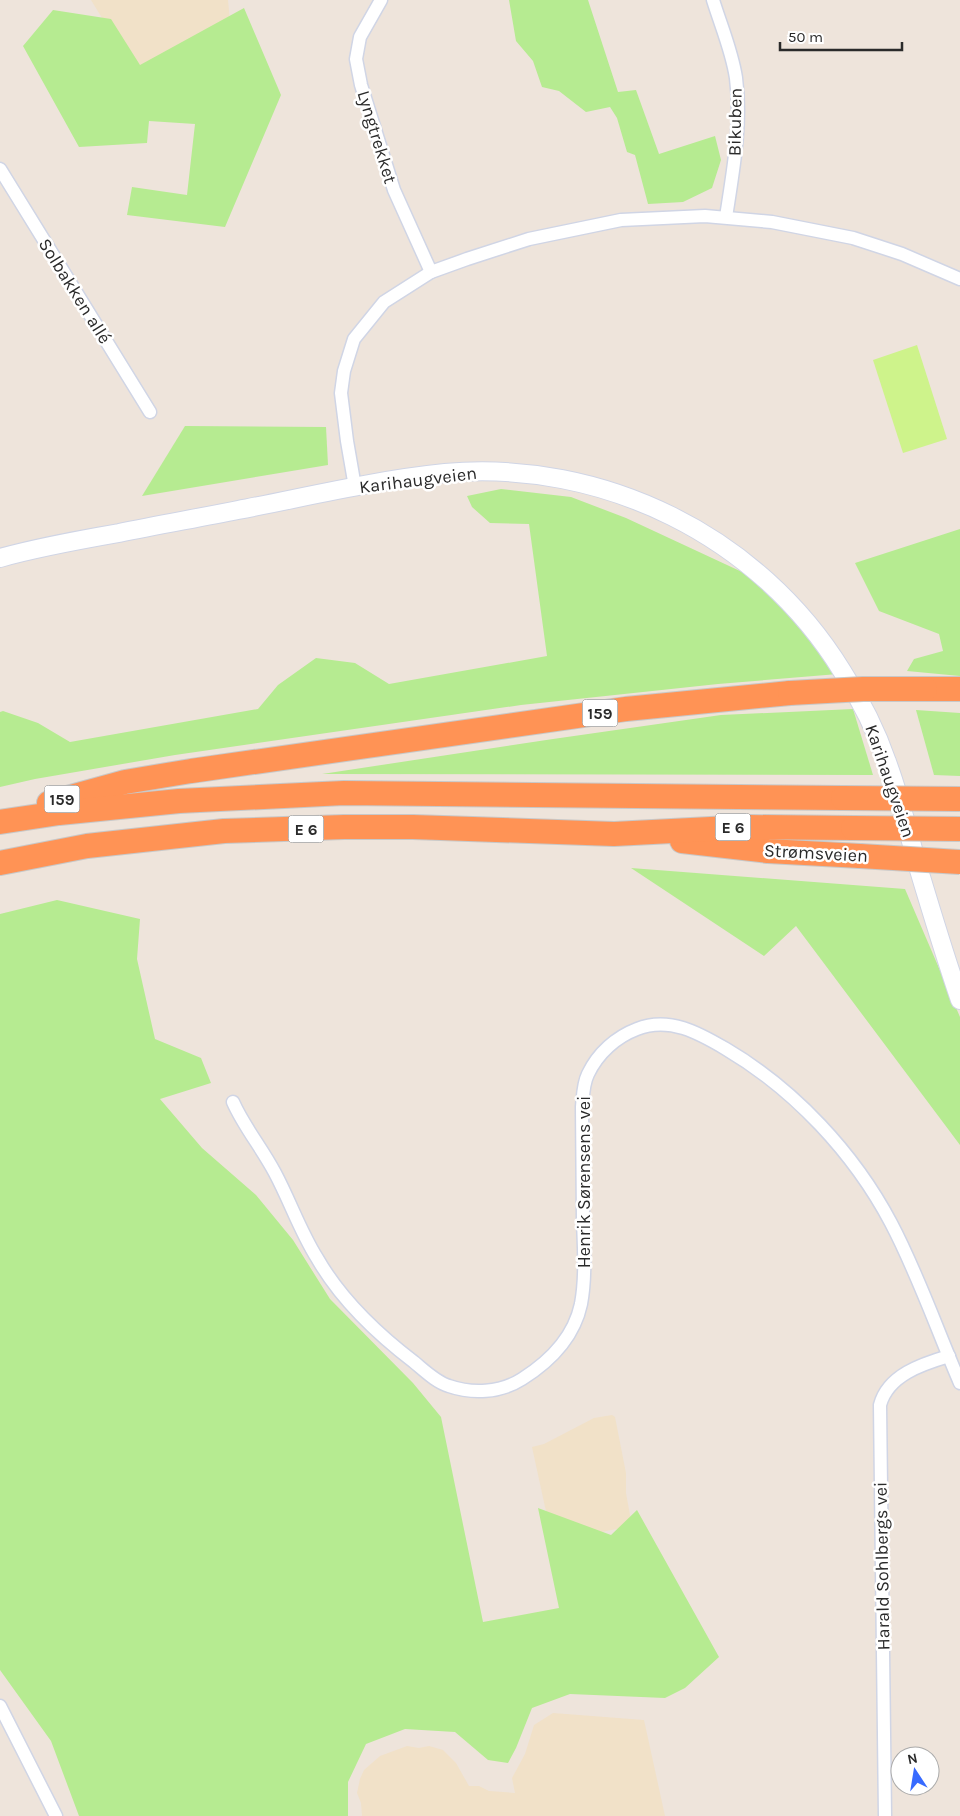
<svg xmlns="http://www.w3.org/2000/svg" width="960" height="1816" viewBox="0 0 960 1816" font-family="Karla,sans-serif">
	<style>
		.education { fill: #f1e1c8 }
		.green { fill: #b6eb91 }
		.pitch { fill: #cef38b }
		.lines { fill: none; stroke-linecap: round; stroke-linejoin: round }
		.minor-casing { stroke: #d0d5e5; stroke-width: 15 }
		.secondary-casing { stroke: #d0d5e5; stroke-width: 20 }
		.motorway-casing { stroke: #c8c8c8; stroke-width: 26 }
		.minor { stroke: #fff; stroke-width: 12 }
		.secondary { stroke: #fff; stroke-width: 18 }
		.motorway { stroke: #ff9355; stroke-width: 24 }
		.motorway-bridge-casing { stroke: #c8c8c8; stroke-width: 26; stroke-linecap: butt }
		.motorway-bridge { stroke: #ff9355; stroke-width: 24 }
		.labels { text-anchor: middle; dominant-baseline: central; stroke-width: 5; stroke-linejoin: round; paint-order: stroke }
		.shield { fill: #fff; stroke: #6a6a6a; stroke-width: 1 }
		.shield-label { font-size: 16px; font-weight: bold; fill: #2a2a2a }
		.street-label { font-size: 18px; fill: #2a2a2a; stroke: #fff }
	</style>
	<rect width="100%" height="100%" fill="#eee4db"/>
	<!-- education -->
	<g class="education">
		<polygon points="91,0 228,0 230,21 136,73"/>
		<polygon points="612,1415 615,1417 626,1473 626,1493 632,1526 555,1541 545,1507 532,1447 544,1444 594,1418"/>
		<polygon points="553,1713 644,1720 665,1816 362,1816 361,1803 357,1793 360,1779 364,1770 380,1756 407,1746 419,1748 429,1746 443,1750 456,1763 469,1786 479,1786 489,1791 515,1793 512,1778 525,1754 534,1725"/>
	</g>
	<!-- green -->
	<g class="green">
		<polygon points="509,0 588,0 618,92 636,90 659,154 715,136 721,160 712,188 683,202 648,204 635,155 627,152 617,118 610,107 586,112 559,91 542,87 533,61 516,41"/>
		<polygon points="244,8 281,95 225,227 127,215 132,187 187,195 195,124 149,121 147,143 79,147 23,46 53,10 111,19 140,65"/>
		<polygon points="185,426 326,427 328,465 142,496"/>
		<polygon points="501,489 571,497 626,518 755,578 797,610 838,674 718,684 521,705 175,755 35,779 0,787 0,712 3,711 38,723 70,742 258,709 278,685 316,658 355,663 389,684 547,656 529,524 490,523 472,507 467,496"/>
		<polygon points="960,529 960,676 907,671 914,659 943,651 939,634 879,611 855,563"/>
		<polygon points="853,709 873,775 322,774 553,739 721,715"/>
		<polygon points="916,710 960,713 960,776 934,775"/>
		<polygon points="631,868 905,889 960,1017 960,1145 796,926 764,956"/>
		<polygon points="57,900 140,919 137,959 155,1039 201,1058 211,1083 160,1099 202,1148 256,1195 293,1240 330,1299 413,1383 441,1417 483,1622 559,1608 538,1508 611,1535 637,1510 719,1657 685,1688 665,1698 570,1694 532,1708 516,1748 508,1763 488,1760 455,1732 405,1729 366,1744 348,1782 348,1816 79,1816 51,1741 0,1670 0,914"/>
	</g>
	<!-- pitch -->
	<polygon class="pitch" points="917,345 947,439 903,453 873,360"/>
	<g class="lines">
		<defs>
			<g id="minor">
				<polyline points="381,0 360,37 356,59 361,85 394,190 431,272"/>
				<path d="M713,0C721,26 732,51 736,78C742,124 733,171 726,217"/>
				<polyline points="0,169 150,412"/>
				<polyline points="355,487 347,441 341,393 344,371 354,339 384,302 431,272 467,259 529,239 621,220 705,216 772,222 853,238 902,254 960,279"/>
				<path d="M233,1102C244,1127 262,1148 275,1173C290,1201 300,1231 317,1258C341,1300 376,1333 414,1362C425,1371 436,1382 449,1386C472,1394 500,1393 522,1379C549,1362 574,1337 581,1304C586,1277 584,1248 583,1221C583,1183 582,1145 582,1107C583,1096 583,1084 588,1074C598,1053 616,1037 637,1029C669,1016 699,1033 726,1049C794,1089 854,1153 891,1223C918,1274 937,1330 960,1383"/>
				<polyline points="0,1706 56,1816"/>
				<path d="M885,1816L880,1405C888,1375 922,1364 949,1356"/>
			</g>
			<path id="secondary" d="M0,558C39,547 79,540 119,533C158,525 198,518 238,510C306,497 376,480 445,473C603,459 759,536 842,671C860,699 876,730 887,762C899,794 907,827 916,860C930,907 944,954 960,1000"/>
			<g id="motorway">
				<polyline points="925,689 960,689"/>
				<polyline points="49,803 125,782 191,771 626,709 790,693"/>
				<polyline points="0,822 59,813 179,801 344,793 843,798"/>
				<polyline points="682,841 768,851 860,856"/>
				<polyline points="0,863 87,846 224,831 344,827 413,827 614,834 749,827 853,828"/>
			</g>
		</defs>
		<!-- minor casing -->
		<use href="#minor" class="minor-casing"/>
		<!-- secondary casing -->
		<use href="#secondary" class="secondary-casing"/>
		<!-- motorway casing -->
		<use href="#motorway" class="motorway-casing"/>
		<!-- minor -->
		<use href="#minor" class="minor"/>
		<!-- secondary -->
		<use href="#secondary" class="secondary"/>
		<!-- motorway -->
		<use href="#motorway" class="motorway"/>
		<defs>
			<g id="motorway-bridge">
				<polyline points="790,693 863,689 925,689"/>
				<polyline points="843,798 960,799"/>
				<polyline points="853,828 960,829"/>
				<polyline points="860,856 960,862"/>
			</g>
		</defs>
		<!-- motorway-bridge casing -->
		<use href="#motorway-bridge" class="motorway-bridge-casing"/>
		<!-- motorway-bridge -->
		<use href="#motorway-bridge" class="motorway-bridge"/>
	</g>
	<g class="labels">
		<!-- shield labels -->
		<g class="shield">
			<rect x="582.5" y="699.5" width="35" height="27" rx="4"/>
			<rect x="44.5" y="785.5" width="35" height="27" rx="4"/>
			<rect x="715.5" y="813.5" width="35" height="27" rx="4"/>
			<rect x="288.5" y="815.5" width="35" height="27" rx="4"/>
		</g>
		<g class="shield-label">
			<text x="600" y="713">159</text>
			<text x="62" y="799">159</text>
			<text x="733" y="827">E 6</text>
			<text x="306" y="829">E 6</text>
		</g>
		<!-- street labels -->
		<g class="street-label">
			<text transform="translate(735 122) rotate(-89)">Bikuben</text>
			<text transform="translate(377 137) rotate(73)">Lyngtrekket</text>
			<text transform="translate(75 291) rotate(58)">Solbakken allé</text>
			<text transform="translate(418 480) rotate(-7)">Karihaugveien</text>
			<text transform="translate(890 781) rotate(71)">Karihaugveien</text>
			<text transform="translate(816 853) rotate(3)">Strømsveien</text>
			<text transform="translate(584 1182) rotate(-90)">Henrik Sørensens vei</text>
			<text transform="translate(882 1566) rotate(-91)">Harald Sohlbergs vei</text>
		</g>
	</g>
	<!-- north arrow -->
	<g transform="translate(915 1771) rotate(348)"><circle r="24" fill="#ffffff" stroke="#aaaaaa"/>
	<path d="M0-4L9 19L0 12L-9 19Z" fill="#376aff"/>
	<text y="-8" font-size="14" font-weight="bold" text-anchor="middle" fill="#2a2a2a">N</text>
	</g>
	<!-- scale -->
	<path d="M780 42v8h122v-8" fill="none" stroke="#2a2a2a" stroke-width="2.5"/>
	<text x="788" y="42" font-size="15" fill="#2a2a2a" stroke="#ffffff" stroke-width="4" paint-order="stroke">50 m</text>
</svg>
